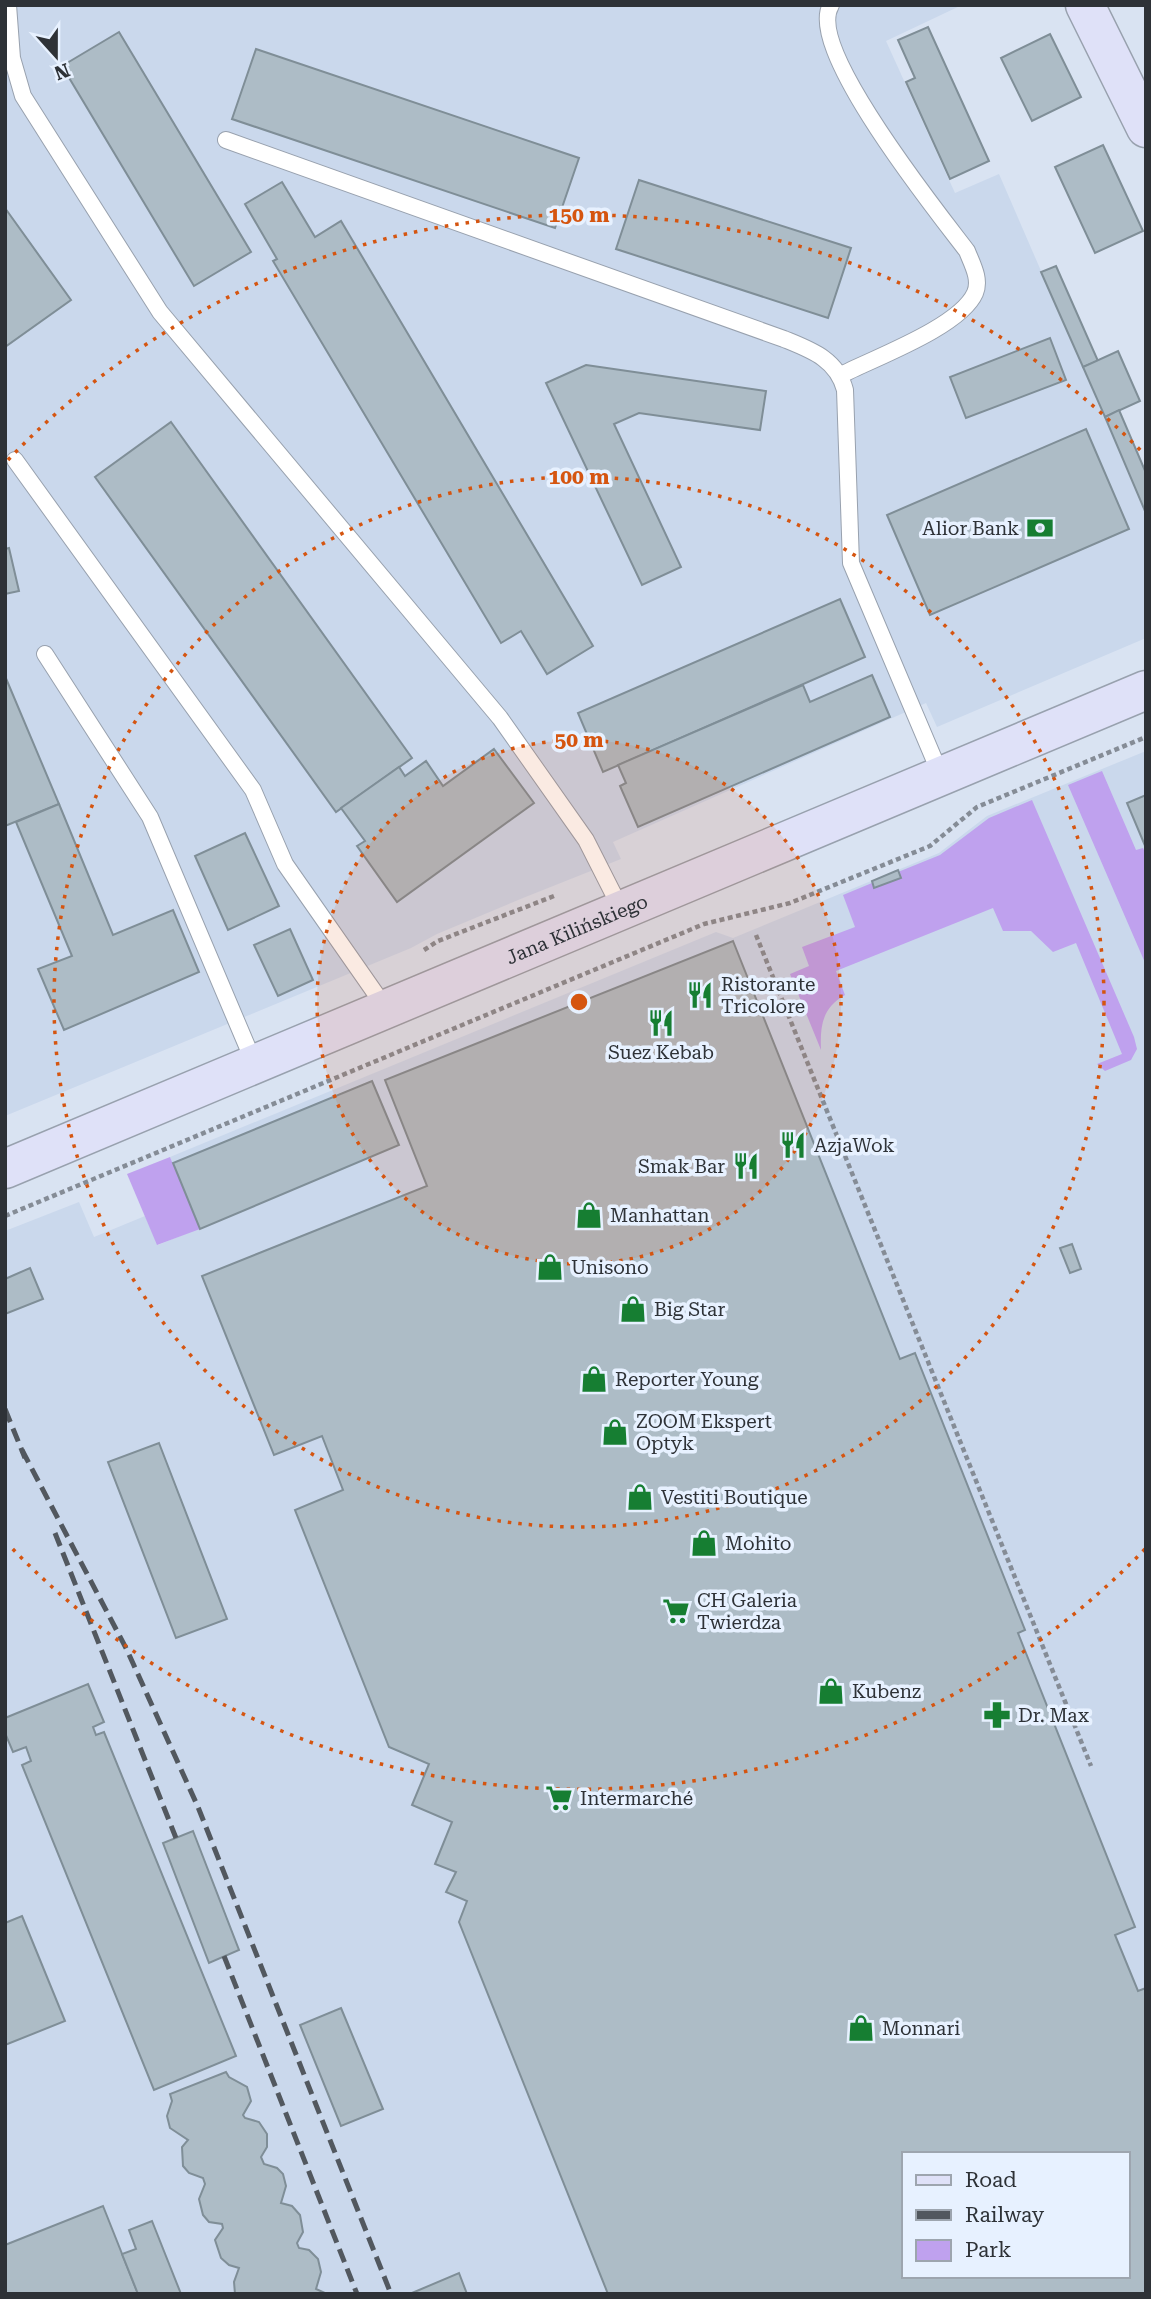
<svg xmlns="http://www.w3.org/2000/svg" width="1151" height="2299" viewBox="0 0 1151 2299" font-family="'Roboto Serif',serif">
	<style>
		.built { fill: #cad8ec; fill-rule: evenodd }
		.green { fill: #bfa1ee }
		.building { fill: #adbcc6; stroke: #7f8e97; stroke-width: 2; fill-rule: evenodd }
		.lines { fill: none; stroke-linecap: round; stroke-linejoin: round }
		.lane-casing { stroke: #98a1ae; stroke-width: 18 }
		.secondary-casing { stroke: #98a1ae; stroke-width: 41 }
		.path { stroke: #858c96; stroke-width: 4.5; stroke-dasharray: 5 3.5; stroke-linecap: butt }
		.lane { stroke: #fff; stroke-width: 16 }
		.secondary { stroke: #dfe1f8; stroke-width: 38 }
		.rail { stroke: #52585f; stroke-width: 5; stroke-dasharray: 14 7; stroke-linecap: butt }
		.ring { fill: none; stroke: #d55510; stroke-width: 3.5; stroke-dasharray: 3.5 7 }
		.labels { text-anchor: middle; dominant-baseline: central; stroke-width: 7; stroke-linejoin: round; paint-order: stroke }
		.poi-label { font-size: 19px; fill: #2e3237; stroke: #e7f1ff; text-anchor: start }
		.street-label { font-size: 19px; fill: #2e3237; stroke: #e7f1ff }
		.centre { fill: #d55510; stroke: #e7f1ff; stroke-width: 3.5 }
		.ring-label { font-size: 21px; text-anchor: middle; font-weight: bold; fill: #d55510; stroke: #e7f1ff; stroke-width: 7; stroke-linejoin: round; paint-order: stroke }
	</style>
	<rect width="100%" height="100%" fill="#d9e3f2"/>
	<!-- built -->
	<g class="built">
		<polygon points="5,5 962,5 886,41 955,193 999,174 1146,513 1146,638 937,727 926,703 613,842 621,859 523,898 437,934 411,948 5,1116"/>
		<path d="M1146,751V2294H5V1231L79,1202L94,1237L145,1216L158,1245L200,1228L170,1157L716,932L733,938L939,853L987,816ZM904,2154H1128V2276H904Z"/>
	</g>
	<!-- green -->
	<g class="green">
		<polygon points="1102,771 1136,850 1143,848 1146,854 1146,965 1068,785"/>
		<path d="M1032,800L1134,1037L1137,1049L1131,1060L1105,1071L1097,1064L1122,1054L1076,943L1053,952L1031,931H1003L993,908L836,971L845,995C822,1008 820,1026 821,1050L790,974L809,966L802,947L855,927L843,895L872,883L874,887L898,872L940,855L989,818Z"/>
		<polygon points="170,1157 200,1229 157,1245 127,1174"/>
	</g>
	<!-- building -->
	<g class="building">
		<polygon points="928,27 989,161 950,179 906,82 915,78 898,40"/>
		<polygon points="119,32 251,252 194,286 62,66"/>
		<polygon points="1050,34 1081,97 1032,121 1001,58"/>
		<polygon points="256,49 579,158 555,228 232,119"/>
		<polygon points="1103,145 1143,231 1095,253 1055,167"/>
		<polygon points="639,180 851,248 828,318 616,249"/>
		<polygon points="282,182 315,237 341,221 593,646 547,674 521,631 501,643 273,261 277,259 245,204"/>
		<polygon points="5,208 71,300 5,347"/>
		<polygon points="1056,266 1098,361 1083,367 1041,272"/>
		<polygon points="1050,338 1066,380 966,418 950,377"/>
		<polygon points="1118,351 1140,401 1105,417 1083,367"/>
		<polygon points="586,365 766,391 760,430 639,413 614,424 681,567 642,585 546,383"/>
		<polygon points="1119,410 1146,473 1145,511 1105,417"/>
		<polygon points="171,422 412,758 336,812 95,477"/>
		<polygon points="1086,429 1129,529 930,615 887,515"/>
		<polygon points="9,548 19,591 5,594 5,549"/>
		<polygon points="840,599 865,657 603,772 578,713"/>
		<polygon points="872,675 890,717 638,827 620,786 626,783 618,765 803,685 810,702"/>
		<polygon points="5,676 59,804 5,826"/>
		<polygon points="494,749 534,803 397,902 357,846 365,841 341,808 399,767 405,776 426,761 443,786"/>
		<polygon points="1146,795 1146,848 1127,803"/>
		<polygon points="59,804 113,935 173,910 199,972 64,1030 38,969 72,956 16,822"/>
		<polygon points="245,833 279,906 228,930 195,856"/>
		<polygon points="898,870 901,878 874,888 872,881"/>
		<polygon points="290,929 313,980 278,996 254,945"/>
		<path d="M733,941L900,1359L915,1353L1025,1630L1018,1633L1135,1927L1115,1935L1138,1991L1146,1988V2294H608L459,1922L467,1901L446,1892L456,1872L435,1864L452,1822L412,1805L429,1764L389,1747L295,1510L343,1490L322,1436L274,1455L202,1276L427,1186L385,1080ZM904,2154H1128V2276H904Z"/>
		<polygon points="372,1081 399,1145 200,1229 173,1163"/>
		<polygon points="1072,1244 1081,1269 1070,1273 1060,1248"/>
		<polygon points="30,1268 43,1299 5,1314 5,1279"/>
		<polygon points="159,1443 227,1619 176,1638 108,1462"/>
		<polygon points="88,1684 104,1722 93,1727 96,1735 104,1732 236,2056 154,2090 22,1765 31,1761 26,1747 13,1752 5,1733 5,1718"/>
		<polygon points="193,1831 239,1950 209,1963 163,1843"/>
		<polygon points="22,1916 65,2021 5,2045 5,1923"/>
		<polygon points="341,2008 383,2109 341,2126 300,2025"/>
		<polygon points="226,2072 229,2077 247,2087 251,2101 243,2115 245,2118 259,2122 267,2134 267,2147 261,2157 264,2164 277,2168 283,2174 286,2186 281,2203 292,2206 300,2215 303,2232 297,2243 299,2248 309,2250 318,2259 321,2272 316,2289 327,2294 235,2294 234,2282 239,2268 229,2265 221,2258 215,2240 223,2228 222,2224 209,2222 203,2215 199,2199 205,2184 203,2178 189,2173 183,2166 182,2147 188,2140 170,2128 167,2116 172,2101 170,2094"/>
		<polygon points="103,2206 138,2294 5,2294 5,2245"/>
		<polygon points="152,2221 181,2294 138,2294 122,2254 136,2249 129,2230"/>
		<polygon points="459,2273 467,2294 412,2294 412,2293"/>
	</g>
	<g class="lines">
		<defs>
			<g id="lane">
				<polyline points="8,5 12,58 23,96 160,312 500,718 586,840 622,911"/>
				<path d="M831,5C805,48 939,214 967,251C972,264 981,279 975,293C960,327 874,358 841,375"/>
				<path d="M226,140L784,339C811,350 837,359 845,390L851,563L942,778"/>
				<polyline points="15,460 253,790 285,864 387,1010"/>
				<polyline points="45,654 150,817 255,1065"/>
			</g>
			<g id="secondary">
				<polyline points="1085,5 1146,128"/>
				<path id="s1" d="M5,1169L1146,690"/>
			</g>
		</defs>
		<!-- lane casing -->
		<use href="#lane" class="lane-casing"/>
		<!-- secondary casing -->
		<use href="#secondary" class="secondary-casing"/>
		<!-- path -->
		<g class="path">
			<polyline points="756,935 1091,1766"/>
			<polyline points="424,950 438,941 554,896"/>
			<polyline points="5,1216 704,924 790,903 930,846 977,807 1146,737"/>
		</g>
		<!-- lane -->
		<use href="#lane" class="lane"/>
		<!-- secondary -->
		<use href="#secondary" class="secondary"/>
		<!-- rail -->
		<g class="rail">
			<polyline points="5,1409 25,1458"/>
			<polyline points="22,1450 127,1650 198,1807 391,2294"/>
			<polyline points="55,1533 176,1838"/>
			<polyline points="224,1956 357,2294"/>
		</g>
	</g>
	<!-- distance rings -->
	<circle cx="579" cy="1002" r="262" fill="#d55510" fill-opacity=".12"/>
	<g class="ring">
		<circle cx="579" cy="1002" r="262"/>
		<circle cx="579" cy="1002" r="525"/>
		<path d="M1145 1549A787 787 0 0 1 8 1544M8 460A787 787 0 0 1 1145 455"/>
	</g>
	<!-- icons -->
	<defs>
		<symbol id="bank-bare" viewBox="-9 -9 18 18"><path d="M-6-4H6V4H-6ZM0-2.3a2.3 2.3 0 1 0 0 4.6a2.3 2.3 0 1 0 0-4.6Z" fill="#167e32" stroke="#e7f1ff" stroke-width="2.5" paint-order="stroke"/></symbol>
		<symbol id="restaurant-bare" viewBox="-9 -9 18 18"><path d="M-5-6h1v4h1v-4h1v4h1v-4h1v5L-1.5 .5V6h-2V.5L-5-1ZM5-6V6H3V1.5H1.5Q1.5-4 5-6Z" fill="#167e32" stroke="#e7f1ff" stroke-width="2.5" paint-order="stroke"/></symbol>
		<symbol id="shop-bare" viewBox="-9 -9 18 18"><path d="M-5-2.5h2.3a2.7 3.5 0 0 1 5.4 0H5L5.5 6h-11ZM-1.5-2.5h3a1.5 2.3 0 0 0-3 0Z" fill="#167e32" stroke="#e7f1ff" stroke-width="2.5" paint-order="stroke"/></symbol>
		<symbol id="supermarket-bare" viewBox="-9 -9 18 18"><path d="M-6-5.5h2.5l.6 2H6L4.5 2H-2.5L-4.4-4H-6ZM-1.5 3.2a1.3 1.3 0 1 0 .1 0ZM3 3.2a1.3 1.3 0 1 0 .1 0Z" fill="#167e32" stroke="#e7f1ff" stroke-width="2.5" paint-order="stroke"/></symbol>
		<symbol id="pharmacy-bare" viewBox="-9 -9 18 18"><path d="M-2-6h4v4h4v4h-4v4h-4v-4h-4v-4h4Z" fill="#167e32" stroke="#e7f1ff" stroke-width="2.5" paint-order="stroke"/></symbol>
	</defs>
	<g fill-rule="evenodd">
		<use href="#bank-bare" x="1021" y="509" width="38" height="38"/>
		<use href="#restaurant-bare" x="681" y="976" width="38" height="38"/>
		<use href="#restaurant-bare" x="642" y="1004" width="38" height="38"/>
		<use href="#restaurant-bare" x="774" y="1126" width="38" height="38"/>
		<use href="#restaurant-bare" x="727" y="1147" width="38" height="38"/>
		<use href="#shop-bare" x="570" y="1196" width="38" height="38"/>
		<use href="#shop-bare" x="531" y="1248" width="38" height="38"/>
		<use href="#shop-bare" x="614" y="1290" width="38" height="38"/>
		<use href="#shop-bare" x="575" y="1360" width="38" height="38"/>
		<use href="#shop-bare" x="596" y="1413" width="38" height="38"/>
		<use href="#shop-bare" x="621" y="1478" width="38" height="38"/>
		<use href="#shop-bare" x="685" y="1524" width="38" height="38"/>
		<use href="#supermarket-bare" x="657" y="1592" width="38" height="38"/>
		<use href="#shop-bare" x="812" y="1672" width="38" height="38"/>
		<use href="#pharmacy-bare" x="978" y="1696" width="38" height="38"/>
		<use href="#supermarket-bare" x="540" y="1779" width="38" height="38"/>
		<use href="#shop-bare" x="842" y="2009" width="38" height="38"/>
	</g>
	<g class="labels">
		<!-- poi labels -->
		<g class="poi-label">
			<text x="1019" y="528" text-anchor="end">Alior Bank</text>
			<text x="721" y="984">Ristorante<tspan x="721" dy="22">Tricolore</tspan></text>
			<text x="661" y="1052" text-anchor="middle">Suez Kebab</text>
			<text x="814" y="1145">AzjaWok</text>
			<text x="725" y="1166" text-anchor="end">Smak Bar</text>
			<text x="610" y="1215">Manhattan</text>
			<text x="571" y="1267">Unisono</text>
			<text x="654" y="1309">Big Star</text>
			<text x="615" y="1379">Reporter Young</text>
			<text x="636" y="1421">ZOOM Ekspert<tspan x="636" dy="22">Optyk</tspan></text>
			<text x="661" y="1497">Vestiti Boutique</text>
			<text x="725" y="1543">Mohito</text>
			<text x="697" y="1600">CH Galeria<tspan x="697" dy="22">Twierdza</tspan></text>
			<text x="852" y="1691">Kubenz</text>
			<text x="1018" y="1715">Dr. Max</text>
			<text x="580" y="1798">Intermarché</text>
			<text x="882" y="2028">Monnari</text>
		</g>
		<!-- street labels -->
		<g class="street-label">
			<text stroke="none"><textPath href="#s1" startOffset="620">Jana Kilińskiego</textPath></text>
		</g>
	</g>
	<circle cx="579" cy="1002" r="10" class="centre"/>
	<g class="ring-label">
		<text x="579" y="222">150 m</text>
		<text x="579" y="484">100 m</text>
		<text x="579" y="747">50 m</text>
	</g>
	<!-- border -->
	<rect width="1151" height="2299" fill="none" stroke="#2e3237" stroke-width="14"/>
	<!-- legend -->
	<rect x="902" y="2152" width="228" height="126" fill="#e7f1ff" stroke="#9da5af" stroke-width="2"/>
	<rect x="916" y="2175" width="35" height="10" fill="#dfe1f8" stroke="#9da5af" stroke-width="2"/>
	<text x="965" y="2187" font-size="21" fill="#2e3237">Road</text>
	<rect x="916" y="2210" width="35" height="10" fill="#52585f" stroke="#9da5af" stroke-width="2"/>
	<text x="965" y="2222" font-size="21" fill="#2e3237">Railway</text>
	<rect x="916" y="2240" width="35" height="21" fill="#bfa1ee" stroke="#9da5af" stroke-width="2"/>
	<text x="965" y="2257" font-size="21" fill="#2e3237">Park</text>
	<!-- north arrow -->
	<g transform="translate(56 56) rotate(159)" stroke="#e7f1ff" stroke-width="5" paint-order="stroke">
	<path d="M0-5L12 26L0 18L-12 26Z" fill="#2e3237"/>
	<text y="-10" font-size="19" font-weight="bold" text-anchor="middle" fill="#2e3237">N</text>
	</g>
</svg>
